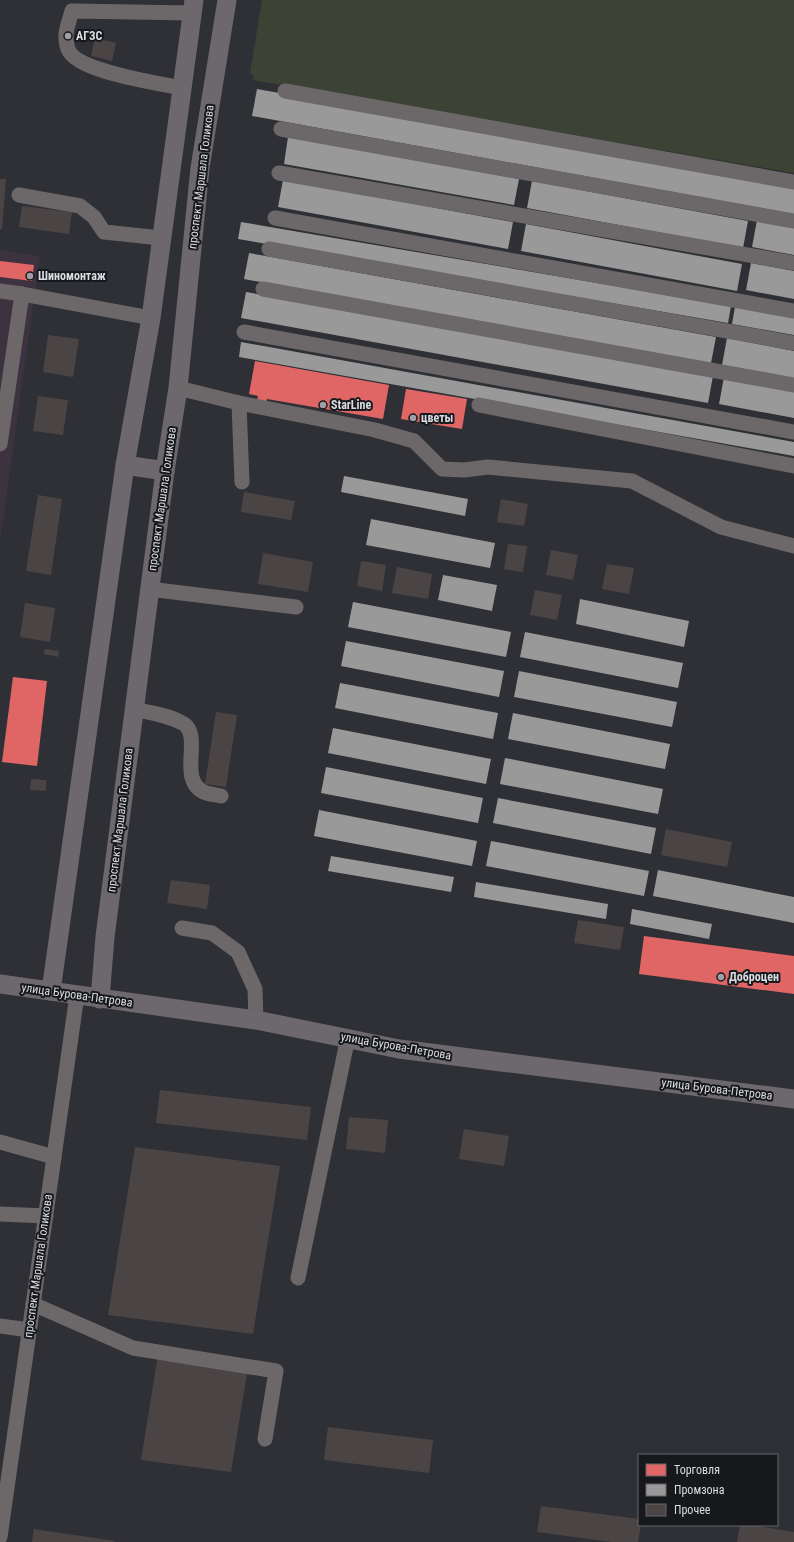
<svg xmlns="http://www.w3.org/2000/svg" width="794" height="1542" viewBox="0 0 794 1542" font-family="'Roboto Condensed',sans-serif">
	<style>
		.industrial { fill: #3d323f }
		.green { fill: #3c4335 }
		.shops { fill: #e06666 }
		.industry { fill: #999 }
		.building { fill: #4a4445 }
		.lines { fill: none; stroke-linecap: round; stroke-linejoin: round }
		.minor { stroke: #6c6869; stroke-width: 15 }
		.major { stroke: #6d686b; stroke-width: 19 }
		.poi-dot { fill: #9ea0a5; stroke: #16181b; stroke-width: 1.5 }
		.labels { text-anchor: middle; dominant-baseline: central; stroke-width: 4; stroke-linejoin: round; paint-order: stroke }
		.poi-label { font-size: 12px; font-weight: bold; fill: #dadce2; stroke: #16181b; text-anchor: start }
		.street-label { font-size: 12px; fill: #dadce2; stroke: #16181b }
	</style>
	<rect width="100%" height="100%" fill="#2f3035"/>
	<!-- industrial -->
	<polygon class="industrial" points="0,250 40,256 0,542"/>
	<!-- green -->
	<polygon class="green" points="262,0 794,0 794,173 253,80 254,75 250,74"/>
	<!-- shops -->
	<g class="shops">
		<polygon points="0,261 34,265 32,281 0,277"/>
		<polygon points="255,361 389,385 383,419 267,399 266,405 256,404 258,396 249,394"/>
		<polygon points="406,389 467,399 462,429 401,419"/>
		<polygon points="13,677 47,681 37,766 2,762"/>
		<polygon points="644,936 794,956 794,994 639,974"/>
	</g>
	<!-- industry -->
	<g class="industry">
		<polygon points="257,89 794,185 794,214 252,116"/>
		<polygon points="288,137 519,179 514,205 284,164"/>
		<polygon points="283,180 513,222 508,249 278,207"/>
		<polygon points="532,181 748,221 743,248 527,208"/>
		<polygon points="757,220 794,227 794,255 752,247"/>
		<polygon points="241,222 731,306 728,323 238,239"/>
		<polygon points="526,224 742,264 737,291 521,251"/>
		<polygon points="249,253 716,337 711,363 244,279"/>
		<polygon points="751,263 794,271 794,299 746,290"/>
		<polygon points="246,292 713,376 708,403 241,318"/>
		<polygon points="735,307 794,318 794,335 732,324"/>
		<polygon points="727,338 794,351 794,378 722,365"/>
		<polygon points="241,342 794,442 794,456 239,357"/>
		<polygon points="724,377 794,390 794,418 719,404"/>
		<polygon points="344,476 468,499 465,516 341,492"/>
		<polygon points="371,519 495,543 490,568 366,545"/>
		<polygon points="443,575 497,585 492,611 438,600"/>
		<polygon points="580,599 689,621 684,647 576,624"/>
		<polygon points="353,602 511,632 506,657 348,627"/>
		<polygon points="525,632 683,663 678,688 520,657"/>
		<polygon points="346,641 504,671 499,697 341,666"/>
		<polygon points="519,671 677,702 672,727 514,697"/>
		<polygon points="340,683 498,713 493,739 335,708"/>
		<polygon points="513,713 670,744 665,769 508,739"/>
		<polygon points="333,728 491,759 486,784 328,753"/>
		<polygon points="505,758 663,789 658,814 500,784"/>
		<polygon points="326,767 483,798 478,823 321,793"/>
		<polygon points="498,798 656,828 651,854 493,823"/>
		<polygon points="319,810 477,841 472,866 314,836"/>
		<polygon points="491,841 649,871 644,896 486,866"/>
		<polygon points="331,856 454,877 451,892 328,871"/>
		<polygon points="658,870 794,897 794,923 653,896"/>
		<polygon points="476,882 608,904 606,919 474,897"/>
		<polygon points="632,909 712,924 709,939 630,924"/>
	</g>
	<!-- building -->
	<g class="building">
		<polygon points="95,38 116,43 112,61 91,56"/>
		<polygon points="0,179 6,179 2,229 0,229"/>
		<polygon points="22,206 72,212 69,234 19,227"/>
		<polygon points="48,335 79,339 73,377 43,372"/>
		<polygon points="38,396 68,400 63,435 33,431"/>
		<polygon points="244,492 295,501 291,520 241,512"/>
		<polygon points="38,495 62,499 51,575 26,571"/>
		<polygon points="501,499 528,504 524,526 497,522"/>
		<polygon points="508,544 527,546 523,572 504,569"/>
		<polygon points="551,550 578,555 573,580 546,575"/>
		<polygon points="263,553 313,562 308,592 258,584"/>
		<polygon points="361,561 386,565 382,591 357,586"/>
		<polygon points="607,564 634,568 629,594 602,589"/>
		<polygon points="397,567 432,574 428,599 392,593"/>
		<polygon points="535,590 562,595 557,620 530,615"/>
		<polygon points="25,603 55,608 50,642 20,637"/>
		<polygon points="45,649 59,651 58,657 44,654"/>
		<polygon points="216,712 237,715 226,787 205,784"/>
		<polygon points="31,779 46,780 46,791 30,790"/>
		<polygon points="666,829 732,842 727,867 661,855"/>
		<polygon points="171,880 210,885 207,909 167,903"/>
		<polygon points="578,920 624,927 620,950 574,943"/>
		<polygon points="160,1090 311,1107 307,1140 156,1123"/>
		<polygon points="349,1117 388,1120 385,1153 346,1149"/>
		<polygon points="464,1129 509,1136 504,1166 459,1159"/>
		<polygon points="135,1147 280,1166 253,1334 108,1315"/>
		<polygon points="158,1355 248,1367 231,1472 141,1460"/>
		<polygon points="328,1427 433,1440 429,1473 324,1460"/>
		<polygon points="541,1506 639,1519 639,1525 641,1525 638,1542 611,1542 537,1532"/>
		<polygon points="740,1525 752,1525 794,1532 794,1542 737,1542"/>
		<polygon points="34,1529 115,1541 115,1542 32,1542"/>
	</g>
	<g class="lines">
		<!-- minor -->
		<g class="minor">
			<path d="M182,88C159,83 76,72 68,49C63,35 68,25 72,11L192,13"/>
			<polyline points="285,91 794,182"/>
			<polyline points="281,129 794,221"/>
			<polyline points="279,173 794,263"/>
			<polyline points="19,195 80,206 94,217 104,232 161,238"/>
			<polyline points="275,218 794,311"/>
			<polyline points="269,249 794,343"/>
			<polyline points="263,289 794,385"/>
			<polyline points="0,291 22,294"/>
			<polyline points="244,332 794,432"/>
			<polyline points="178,388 239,403 375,430 414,441 442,469 464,470 488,467 632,481 721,527 794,546"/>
			<polyline points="239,403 242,482"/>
			<polyline points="479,405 794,466"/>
			<polyline points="0,444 22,294 151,318"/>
			<polyline points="149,589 296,607"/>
			<path d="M134,709C150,713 170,715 184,724C203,737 176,782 206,793C210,794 216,795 221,796"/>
			<polyline points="182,928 212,933 238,952 255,989 256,1020"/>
			<polyline points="0,1142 54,1157"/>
			<polyline points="0,1214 46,1216"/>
			<polyline points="298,1278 348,1037"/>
			<polyline points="33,1304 133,1348 276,1371 265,1439"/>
			<polyline points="0,1326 29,1330"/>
			<polyline points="0,1537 77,995"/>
		</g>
		<!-- major -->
		<g class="major">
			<polyline points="125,465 165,471"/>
			<polyline points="0,984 256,1020 399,1049 794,1099"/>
			<polyline points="51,991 125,465 151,318 194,0"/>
			<polyline points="100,999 105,937 165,471 178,388 200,168 227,0"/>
		</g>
	</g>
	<!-- markers -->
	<g class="poi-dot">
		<circle cx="68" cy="36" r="4"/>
		<circle cx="30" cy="276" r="4"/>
		<circle cx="323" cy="405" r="4"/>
		<circle cx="413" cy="418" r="4"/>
		<circle cx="721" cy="977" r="4"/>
	</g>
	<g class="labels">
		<!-- poi labels -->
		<g class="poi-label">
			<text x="76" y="36">АГЗС</text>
			<text x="38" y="276">Шиномонтаж</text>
			<text x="331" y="405">StarLine</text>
			<text x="421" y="418">цветы</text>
			<text x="729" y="977">Доброцен</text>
		</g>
		<!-- street labels -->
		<g class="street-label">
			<text transform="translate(201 177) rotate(-83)">проспект Маршала Голикова</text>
			<text transform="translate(162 499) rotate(-82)">проспект Маршала Голикова</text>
			<text transform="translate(120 820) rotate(-83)">проспект Маршала Голикова</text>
			<text transform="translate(77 995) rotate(8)">улица Бурова-Петрова</text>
			<text transform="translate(396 1046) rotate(10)">улица Бурова-Петрова</text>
			<text transform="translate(717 1089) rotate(7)">улица Бурова-Петрова</text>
			<text transform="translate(38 1266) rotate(-82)">проспект Маршала Голикова</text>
		</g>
	</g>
	<!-- legend -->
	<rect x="638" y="1454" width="140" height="72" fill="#16181b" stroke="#64666b"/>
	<rect x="646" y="1464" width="20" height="12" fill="#e06666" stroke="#64666b"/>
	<text x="674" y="1474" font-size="12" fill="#dadce2">Торговля</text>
	<rect x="646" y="1484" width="20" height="12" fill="#999999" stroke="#64666b"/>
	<text x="674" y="1494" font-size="12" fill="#dadce2">Промзона</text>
	<rect x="646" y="1504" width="20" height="12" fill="#4a4445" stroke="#64666b"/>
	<text x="674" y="1514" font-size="12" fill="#dadce2">Прочее</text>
</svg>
